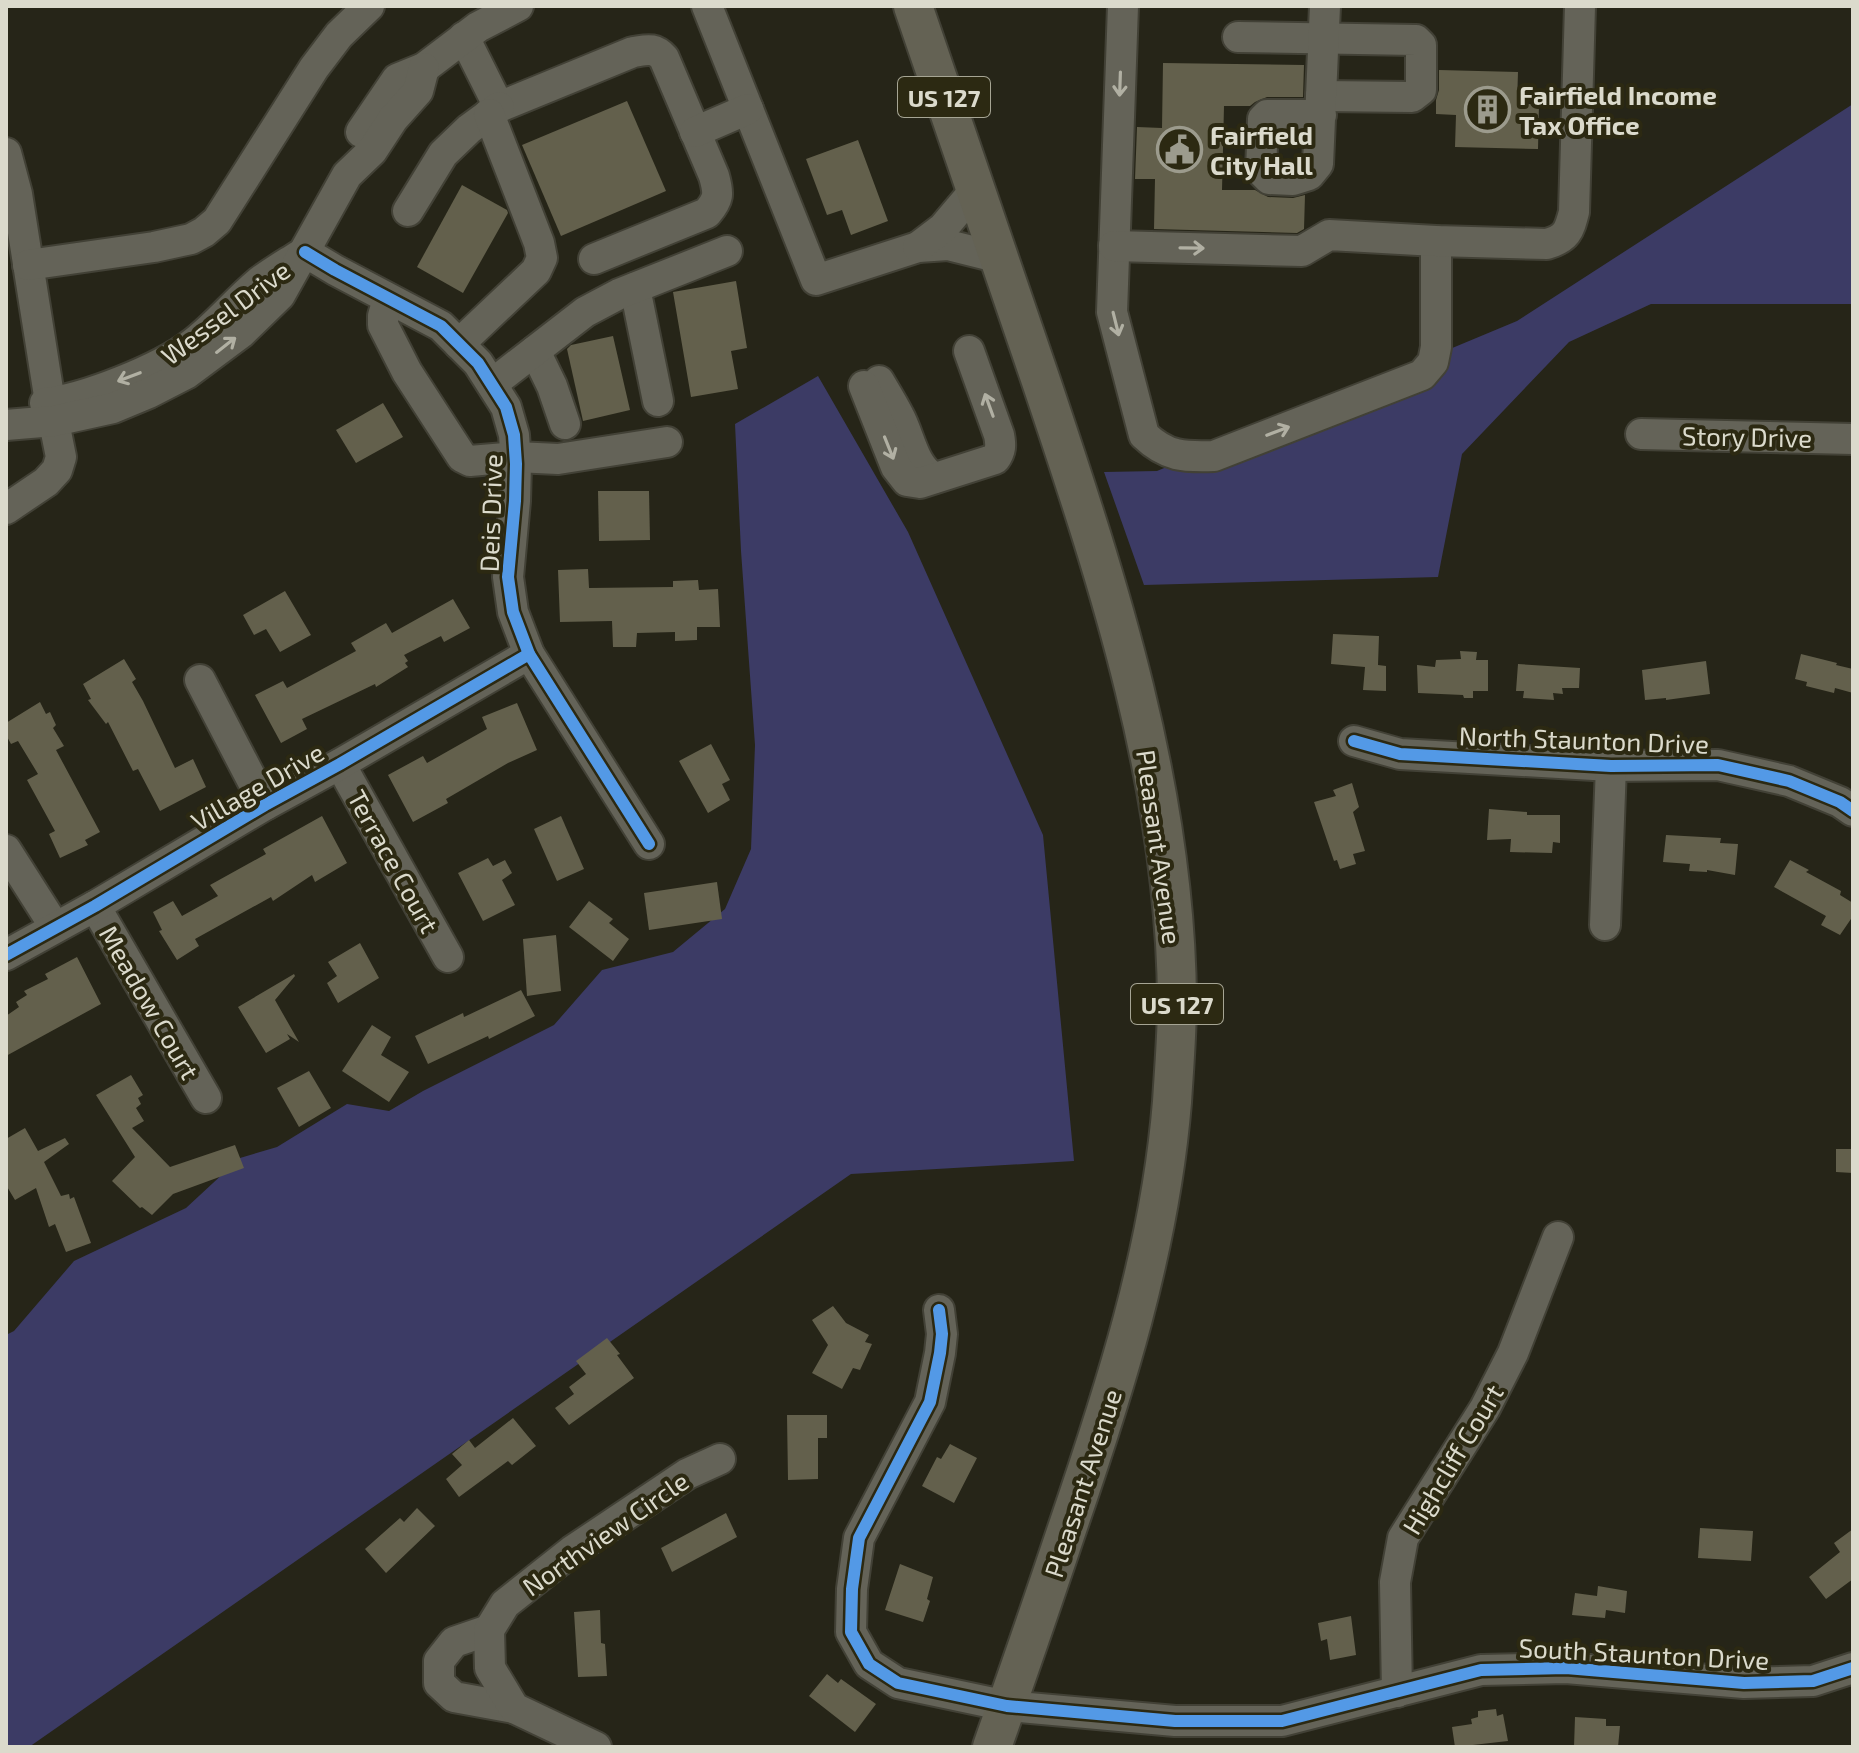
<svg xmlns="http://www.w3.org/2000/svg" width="1859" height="1753" viewBox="0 0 1859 1753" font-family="'Exo 2',sans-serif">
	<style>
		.green { fill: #3c3b65 }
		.building { fill: #63604c }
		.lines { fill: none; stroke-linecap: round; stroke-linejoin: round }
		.minor-casing { stroke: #424136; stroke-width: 34 }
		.major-casing { stroke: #424136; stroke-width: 42 }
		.minor { stroke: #646358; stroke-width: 30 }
		.major { stroke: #646254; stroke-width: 38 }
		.cycleway-casing { stroke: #2c2912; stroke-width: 17 }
		.cycleway { stroke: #5399e6; stroke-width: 12 }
		.oneway { stroke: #b1b0a3 }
		.labels { text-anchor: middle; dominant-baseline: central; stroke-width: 8; stroke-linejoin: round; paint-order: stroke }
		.shield { fill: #2c2912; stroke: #a6a594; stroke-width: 2 }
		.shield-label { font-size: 24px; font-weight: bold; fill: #dbdacc }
		.poi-label { font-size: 26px; font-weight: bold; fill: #dbdacc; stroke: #2c2912; text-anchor: start }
		.street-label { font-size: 26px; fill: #dbdacc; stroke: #2c2912 }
	</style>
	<rect width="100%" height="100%" fill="#262518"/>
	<!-- green -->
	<g class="green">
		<polygon points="1853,104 1853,304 1651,304 1569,342 1462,454 1438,577 1144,585 1104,472 1157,471 1517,321"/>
		<polygon points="818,376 908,532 1043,835 1074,1161 851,1174 29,1747 6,1747 6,1335 14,1331 74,1261 186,1208 240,1158 277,1147 347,1104 389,1111 423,1091 554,1025 602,970 673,952 725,909 751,849 755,745 741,551 735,424"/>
	</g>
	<!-- building -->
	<g class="building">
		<polygon points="1163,63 1304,65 1303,97 1267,97 1255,102 1250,106 1224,106 1222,190 1255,190 1268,197 1293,198 1305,195 1304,229 1297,233 1154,229 1155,179 1135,179 1137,127 1162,128"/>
		<polygon points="1439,70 1518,72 1517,104 1539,104 1538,149 1455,147 1456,115 1436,114 1436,100 1439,90"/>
		<polygon points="627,101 666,191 561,236 522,145"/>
		<polygon points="858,140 888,221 851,235 842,210 827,215 806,159"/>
		<polygon points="462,185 507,210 508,213 463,293 417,267"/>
		<polygon points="736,281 747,348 731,351 738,389 691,397 673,292"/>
		<polygon points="613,336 630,410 583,421 567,349 571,345"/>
		<polygon points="383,403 403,437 356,463 336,430"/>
		<polygon points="598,491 649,491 650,540 599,541"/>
		<polygon points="588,569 589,588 673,587 673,581 698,580 699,590 718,589 720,627 697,627 697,640 675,641 675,632 637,633 636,647 613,647 612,621 560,622 558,570"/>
		<polygon points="285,591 311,635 280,652 266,629 254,635 243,615"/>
		<polygon points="453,599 470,628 444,642 441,636 404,655 408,661 405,663 408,667 376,687 375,684 302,719 307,729 281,743 255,695 283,681 287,688 356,651 351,643 386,623 392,633"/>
		<polygon points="1333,634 1379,636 1378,665 1386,666 1386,691 1363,690 1365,667 1331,664"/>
		<polygon points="1460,651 1477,652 1476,660 1488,660 1488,691 1473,691 1473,698 1464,698 1463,695 1418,693 1417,665 1435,667 1436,660 1461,659"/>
		<polygon points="1801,654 1837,663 1836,665 1853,669 1853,693 1835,688 1834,693 1806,686 1807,682 1795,679"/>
		<polygon points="124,659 136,679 132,682 143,701 175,768 193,759 206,787 160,811 138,769 133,771 108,722 106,724 88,700 91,699 83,684"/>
		<polygon points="1706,661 1710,694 1666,700 1666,698 1645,700 1642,670"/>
		<polygon points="1518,664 1580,668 1579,688 1562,688 1563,694 1553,693 1554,700 1523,698 1524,691 1516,691"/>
		<polygon points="40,702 46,714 50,712 56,725 53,728 64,746 56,750 100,832 85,840 88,845 60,858 49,834 55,831 27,780 38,774 18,741 11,744 6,735 6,723"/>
		<polygon points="517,703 537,750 508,763 446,799 448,803 413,822 388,775 423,756 427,763 487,729 482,717"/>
		<polygon points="711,744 730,780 722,784 730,800 708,813 679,761"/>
		<polygon points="1352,783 1359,807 1353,812 1365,851 1353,854 1356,864 1340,869 1337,860 1334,861 1314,802 1336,796 1333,790"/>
		<polygon points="1489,809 1527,812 1527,815 1560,815 1560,843 1553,842 1552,853 1510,852 1511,839 1487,840"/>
		<polygon points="322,816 347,863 315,882 312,875 273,901 271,897 195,939 199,946 177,960 159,931 162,930 153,912 173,901 182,916 218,896 210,885 266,854 263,849"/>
		<polygon points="561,816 584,869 557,881 534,829"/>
		<polygon points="1666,835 1721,838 1720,843 1738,844 1735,875 1707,870 1707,872 1689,871 1690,864 1663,862"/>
		<polygon points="488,858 493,866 505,860 512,873 502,880 515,905 483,921 458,873"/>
		<polygon points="1790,860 1809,870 1806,872 1841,891 1840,895 1853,903 1853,916 1840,935 1821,925 1826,916 1774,887"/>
		<polygon points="717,882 722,919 649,930 644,893"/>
		<polygon points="589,901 613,919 609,923 629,939 613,961 569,927"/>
		<polygon points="556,935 561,991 527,996 523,939"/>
		<polygon points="360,943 379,978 338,1003 327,983 337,976 328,962"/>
		<polygon points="77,957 101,1004 6,1056 6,1016 19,1007 16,1002 27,995 24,991 48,979 45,974"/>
		<polygon points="294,974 295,976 275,1000 299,1042 287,1034 290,1039 266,1053 238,1007"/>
		<polygon points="521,990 535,1016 489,1039 488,1036 428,1064 415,1036 463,1013 464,1017"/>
		<polygon points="372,1025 391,1037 381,1055 409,1072 389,1102 342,1071"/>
		<polygon points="309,1071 331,1108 299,1127 277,1088"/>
		<polygon points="131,1075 143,1095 138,1098 141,1104 136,1108 144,1121 132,1128 170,1167 235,1145 244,1168 173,1194 152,1215 142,1207 140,1208 112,1181 135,1157 96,1095"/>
		<polygon points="25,1128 38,1151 65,1138 69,1144 44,1162 61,1196 69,1194 70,1199 74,1197 91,1243 66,1252 55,1224 49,1227 36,1188 15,1200 6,1185 6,1139"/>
		<polygon points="1836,1149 1853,1149 1853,1173 1836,1172"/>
		<polygon points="833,1306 846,1323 869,1335 865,1342 872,1344 860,1370 853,1368 842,1389 812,1373 828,1345 812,1320"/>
		<polygon points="607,1338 620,1354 617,1355 634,1378 569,1425 555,1408 574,1394 569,1387 586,1374 576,1361"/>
		<polygon points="787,1415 827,1415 827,1438 818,1438 818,1479 788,1480"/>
		<polygon points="513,1418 536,1446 512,1465 508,1461 459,1497 446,1479 462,1465 452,1454 469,1440 475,1448"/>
		<polygon points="950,1444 977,1458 954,1503 922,1486 937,1457 941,1459"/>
		<polygon points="417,1508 435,1526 386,1573 365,1549 400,1518 404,1522"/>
		<polygon points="726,1513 737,1537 672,1572 661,1548"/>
		<polygon points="1700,1528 1753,1531 1751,1561 1698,1558"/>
		<polygon points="1853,1529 1853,1579 1826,1599 1809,1577 1840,1552 1834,1543"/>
		<polygon points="900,1564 933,1577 927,1599 930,1601 923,1622 885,1610"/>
		<polygon points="1598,1586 1627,1591 1625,1613 1606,1610 1605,1618 1572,1615 1575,1593 1597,1596"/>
		<polygon points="600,1610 601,1643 605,1644 607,1676 578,1677 574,1612"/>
		<polygon points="1351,1616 1356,1655 1330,1660 1327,1639 1321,1641 1318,1623"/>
		<polygon points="827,1674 838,1683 841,1679 876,1704 855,1732 809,1696"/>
		<polygon points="1496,1709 1497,1716 1503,1714 1508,1741 1455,1747 1452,1727 1472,1724 1471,1719 1478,1717 1478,1711"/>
		<polygon points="1575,1717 1606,1719 1606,1726 1620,1726 1618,1747 1574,1747"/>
	</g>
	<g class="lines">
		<defs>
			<g id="minor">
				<polyline points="707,6 816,280 918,247 948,245 1000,258"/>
				<path d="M1123,6L1112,312L1144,435C1167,457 1184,457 1214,456L1422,375L1433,362L1436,347V241"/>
				<path d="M464,37L499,107L633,52C647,50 654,47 664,58L714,176C719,194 719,199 707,213L594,259"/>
				<polyline points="1238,37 1416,40 1421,45 1421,90 1412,97 1321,96"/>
				<polyline points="1321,115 1267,115 1263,119 1261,171 1269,179 1293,180 1309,175 1318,164 1325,6"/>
				<polyline points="361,132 397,79 424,68 478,27 518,6"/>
				<polyline points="695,132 748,109"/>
				<polyline points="6,153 17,194 50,402 61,457 57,470 46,482 6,509"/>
				<polyline points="408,211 443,154 469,129 499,107"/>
				<path d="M1114,246L1302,251L1329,235L1436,241L1547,244C1567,238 1569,231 1574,212L1580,6"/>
				<polyline points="918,247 943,228 976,189"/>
				<polyline points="305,252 335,270 441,326 478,363 506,407 514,435 516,464 515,501 508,577 513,612 529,654 649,844"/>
				<polyline points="28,265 154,247 191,239 204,232 217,221 314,68 339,35 369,6"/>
				<polyline points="635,288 658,401"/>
				<polyline points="388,299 383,316 383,325 407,372 462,457 470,461 516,457 558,459 667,442"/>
				<polyline points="459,344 536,271 542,258 539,243 489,114"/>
				<polyline points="535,351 552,386 565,424"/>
				<path d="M879,381C886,393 893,404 899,416C910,436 913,466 934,478"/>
				<polyline points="492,384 585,312 619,294 727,251"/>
				<path d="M864,386L896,467L907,481L920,483L995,459C1001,451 1001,445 999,435L969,351"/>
				<path d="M45,403C84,399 160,369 192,344C216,326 235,302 259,282C272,272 286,264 300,255"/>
				<polyline points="6,425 54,421 113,408 149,393 186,374 241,333 280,295 347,175 372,151 393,119 418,91 424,68"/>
				<polyline points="1641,434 1853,439"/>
				<polyline points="200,680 265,805"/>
				<polyline points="1354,741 1400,754 1611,766 1718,765 1789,781 1840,802 1853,811"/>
				<polyline points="340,764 448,957"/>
				<polyline points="6,850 55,927"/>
				<polyline points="95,906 206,1098"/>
				<polyline points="1605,925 1611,766"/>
				<polyline points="6,955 95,906 265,805 340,764 529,654"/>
				<polyline points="939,1310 942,1334 940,1353 930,1402 859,1538 852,1589 851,1632 869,1664 898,1683 1007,1706 1175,1721 1282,1721 1481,1670 1566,1668 1744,1683 1813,1681 1853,1668"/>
				<polyline points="489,1630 454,1642 439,1661 439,1683 454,1697 514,1708"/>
				<polyline points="1397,1692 1395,1582 1403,1538 1485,1408 1513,1353 1558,1237"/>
				<polyline points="596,1747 514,1708 490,1668 489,1630 505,1604 572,1551 687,1474 720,1459"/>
			</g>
			<path id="major" d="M913,6C956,132 999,258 1042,384C1109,584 1176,789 1177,1002C1177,1035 1174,1069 1172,1102C1160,1250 1114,1392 1066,1532C1042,1604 1017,1676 992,1747"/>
		</defs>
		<!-- minor casing -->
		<use href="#minor" class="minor-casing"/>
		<!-- major casing -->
		<use href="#major" class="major-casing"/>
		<!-- minor -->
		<use href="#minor" class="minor"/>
		<!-- major -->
		<use href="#major" class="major"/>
		<defs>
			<g id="cycleway">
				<polyline points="305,252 335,270 441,326 478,363 506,407 514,435 516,464 515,501 508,577 513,612 529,654 649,844"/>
				<polyline points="1354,741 1400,754 1611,766 1718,765 1789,781 1840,802 1853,811"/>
				<polyline points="6,955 95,906 265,805 340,764 529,654"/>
				<polyline points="939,1310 942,1334 940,1353 930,1402 859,1538 852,1589 851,1632 869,1664 898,1683 1007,1706 1175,1721 1282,1721 1481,1670 1566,1668 1744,1683 1813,1681 1853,1668"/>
			</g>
		</defs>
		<!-- cycleway casing -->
		<use href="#cycleway" class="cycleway-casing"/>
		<!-- cycleway -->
		<use href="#cycleway" class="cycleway"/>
	</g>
	<!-- one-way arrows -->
	<defs><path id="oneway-shaft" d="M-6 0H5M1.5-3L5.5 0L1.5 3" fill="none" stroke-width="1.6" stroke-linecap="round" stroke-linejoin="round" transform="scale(2)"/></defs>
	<g class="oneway">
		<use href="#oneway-shaft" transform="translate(1120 84) rotate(92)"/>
		<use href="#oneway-shaft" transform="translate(1192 248) rotate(1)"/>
		<use href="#oneway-shaft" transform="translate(1116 324) rotate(76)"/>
		<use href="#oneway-shaft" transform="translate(226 345) rotate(-38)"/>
		<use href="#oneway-shaft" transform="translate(129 377) rotate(159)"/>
		<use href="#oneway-shaft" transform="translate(989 405) rotate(-110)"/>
		<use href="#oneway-shaft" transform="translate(1278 431) rotate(-21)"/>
		<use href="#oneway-shaft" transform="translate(889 448) rotate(68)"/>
	</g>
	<!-- icons -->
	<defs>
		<symbol id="building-ring" viewBox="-11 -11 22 22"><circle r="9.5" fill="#2c2912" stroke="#9c9b8d" stroke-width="1.5"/><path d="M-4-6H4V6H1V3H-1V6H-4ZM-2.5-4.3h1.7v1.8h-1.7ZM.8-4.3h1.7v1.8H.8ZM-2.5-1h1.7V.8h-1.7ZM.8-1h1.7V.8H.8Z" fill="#9c9b8d"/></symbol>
		<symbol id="civic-ring" viewBox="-11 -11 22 22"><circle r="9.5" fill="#2c2912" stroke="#9c9b8d" stroke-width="1.5"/><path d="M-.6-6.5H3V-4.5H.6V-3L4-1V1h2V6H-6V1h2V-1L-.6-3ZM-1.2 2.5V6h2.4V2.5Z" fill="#9c9b8d"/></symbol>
	</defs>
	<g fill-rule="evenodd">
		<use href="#building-ring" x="1462" y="84" width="51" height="51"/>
		<use href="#civic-ring" x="1154" y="124" width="51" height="51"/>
	</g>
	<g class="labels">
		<!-- shield labels -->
		<g class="shield">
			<rect x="898" y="77" width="92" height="40" rx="6"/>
			<rect x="1131" y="984" width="92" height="40" rx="6"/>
		</g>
		<g class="shield-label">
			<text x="944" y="97">US 127</text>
			<text x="1177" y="1004">US 127</text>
		</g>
		<!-- poi labels -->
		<g class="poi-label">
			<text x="1519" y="94">Fairfield Income<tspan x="1519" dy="30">Tax Office</tspan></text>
			<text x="1210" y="134">Fairfield<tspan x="1210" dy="30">City Hall</tspan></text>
		</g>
		<!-- street labels -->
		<g class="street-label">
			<text transform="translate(225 312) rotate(-37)">Wessel Drive</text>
			<text transform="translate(1747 436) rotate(1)">Story Drive</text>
			<text transform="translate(490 513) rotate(-88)">Deis Drive</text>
			<text transform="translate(1584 739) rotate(2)">North Staunton Drive</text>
			<text transform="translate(257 786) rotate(-30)">Village Drive</text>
			<text transform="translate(1160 847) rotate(82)">Pleasant Avenue</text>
			<text transform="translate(394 861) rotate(61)">Terrace Court</text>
			<text transform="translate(150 1002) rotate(60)">Meadow Court</text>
			<text transform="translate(1452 1459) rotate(-59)">Highcliff Court</text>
			<text transform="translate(1082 1483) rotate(-72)">Pleasant Avenue</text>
			<text transform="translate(605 1533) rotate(-35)">Northview Circle</text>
			<text transform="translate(1644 1653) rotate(3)">South Staunton Drive</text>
		</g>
	</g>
	<!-- border -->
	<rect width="1859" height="1753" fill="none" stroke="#dbdacc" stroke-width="16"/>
</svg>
